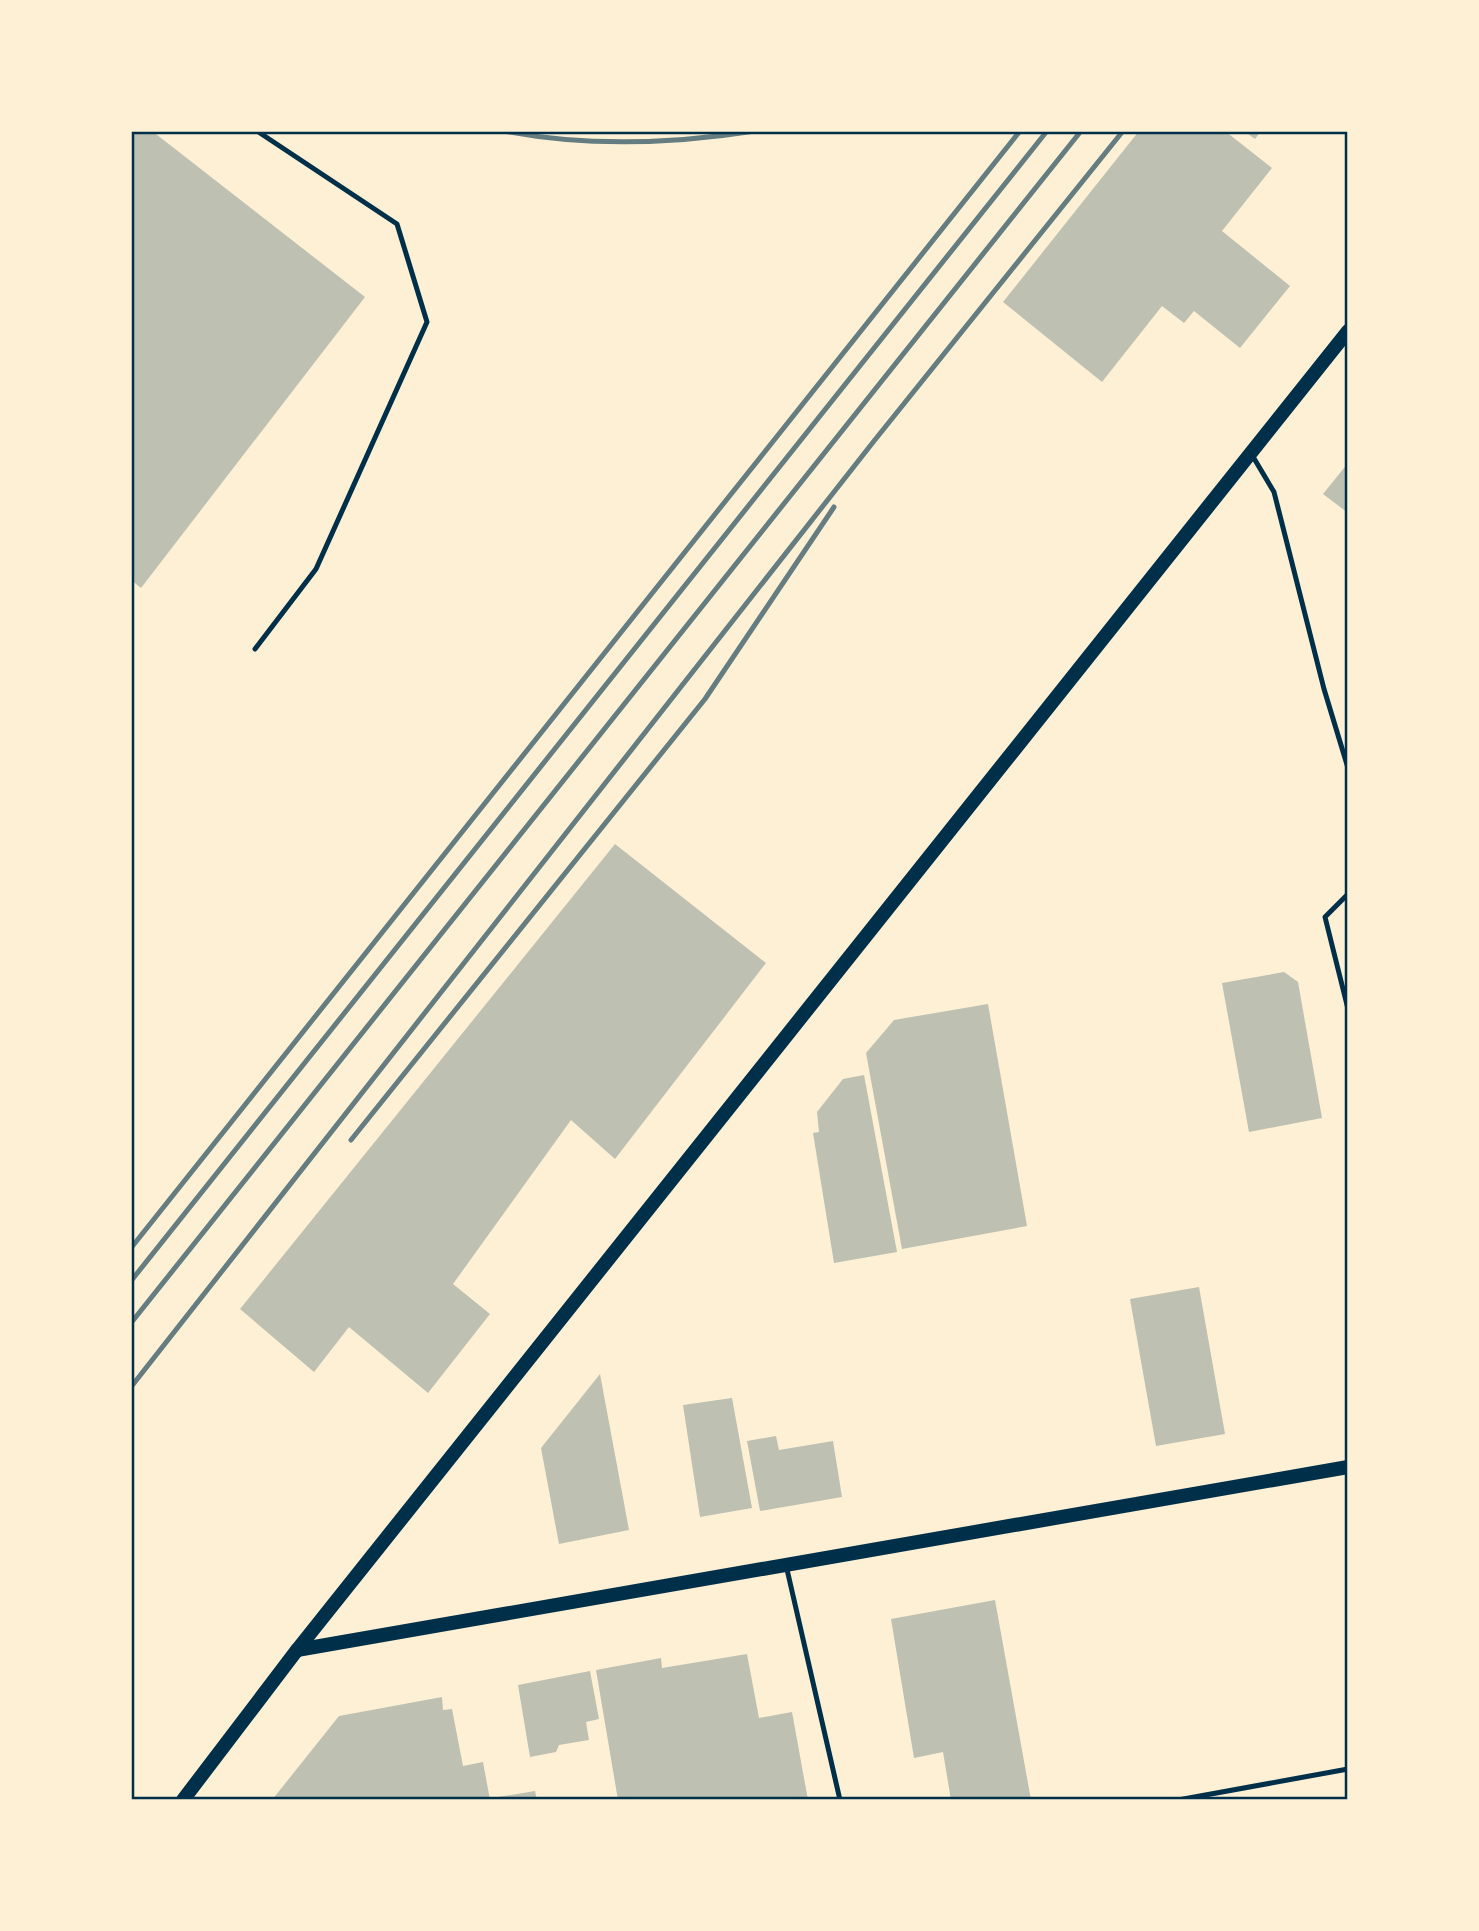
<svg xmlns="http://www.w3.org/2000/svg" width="1479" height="1931" viewBox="0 0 1479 1931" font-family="Helvetica,sans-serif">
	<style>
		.building { fill: #bec0b2 }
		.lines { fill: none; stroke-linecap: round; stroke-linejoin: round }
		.service { stroke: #003049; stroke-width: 5 }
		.secondary { stroke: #003049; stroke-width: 14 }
		.rail { stroke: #657d81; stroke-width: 5 }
		.neatline { fill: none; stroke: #003049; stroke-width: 2.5 }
	</style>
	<rect width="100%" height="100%" fill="#fdf0d5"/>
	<!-- building -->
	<g class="building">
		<polygon points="131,131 152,131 365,297 141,588 131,580"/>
		<polygon points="1139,131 1225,131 1272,168 1222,231 1290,286 1240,348 1194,311 1184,323 1162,306 1102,382 1003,302"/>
		<polygon points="1244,131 1261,131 1255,139"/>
		<polygon points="1348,463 1348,513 1323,494"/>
		<polygon points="615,844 766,963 615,1159 571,1120 453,1284 490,1314 428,1393 349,1327 314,1372 240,1309"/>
		<polygon points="1284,972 1298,982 1322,1118 1249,1132 1222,983"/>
		<polygon points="988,1004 1027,1226 902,1249 866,1053 894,1020"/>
		<polygon points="864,1075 897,1252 834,1263 813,1133 819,1132 817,1112 843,1079"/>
		<polygon points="1199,1287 1225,1434 1156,1446 1130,1299"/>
		<polygon points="600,1374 629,1530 559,1544 541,1448"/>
		<polygon points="732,1398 752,1508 700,1517 683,1405"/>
		<polygon points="776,1436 779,1450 833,1441 842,1497 760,1511 747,1441"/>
		<polygon points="995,1600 1031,1800 951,1800 943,1752 914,1758 891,1619"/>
		<polygon points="747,1654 759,1718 792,1712 808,1800 618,1800 596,1670 661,1658 662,1668"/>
		<polygon points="590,1671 599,1719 586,1722 589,1740 559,1745 556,1752 530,1757 518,1685"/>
		<polygon points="442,1697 443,1710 452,1709 463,1766 483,1762 490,1800 272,1800 339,1716"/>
		<polygon points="535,1791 537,1800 492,1800 492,1798"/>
	</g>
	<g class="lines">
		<!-- service -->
		<g class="service">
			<polyline points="1252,455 1274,492 1324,689 1348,768"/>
			<polyline points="255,649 316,569 427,322 397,224 257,131"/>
			<polyline points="1348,894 1325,917 1348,1009"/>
			<polyline points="786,1565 840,1800"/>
			<polyline points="1178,1800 1348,1769"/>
		</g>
		<!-- secondary -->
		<g class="secondary">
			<polyline points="297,1650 1348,1467"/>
			<polyline points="183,1800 297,1650 1348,331"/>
		</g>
		<!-- rail -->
		<g class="rail">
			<path d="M504,131C587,147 672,144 755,131"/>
			<polyline points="351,1140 705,699 834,507"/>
			<polyline points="131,1248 1020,131"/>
			<polyline points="131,1281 1047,131"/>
			<polyline points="131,1323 1081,131"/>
			<polyline points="131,1387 874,441 1123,131"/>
		</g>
	</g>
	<!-- border -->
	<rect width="1479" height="1931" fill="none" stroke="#fdf0d5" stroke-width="266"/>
	<rect x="133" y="133" width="1213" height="1665" class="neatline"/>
</svg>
